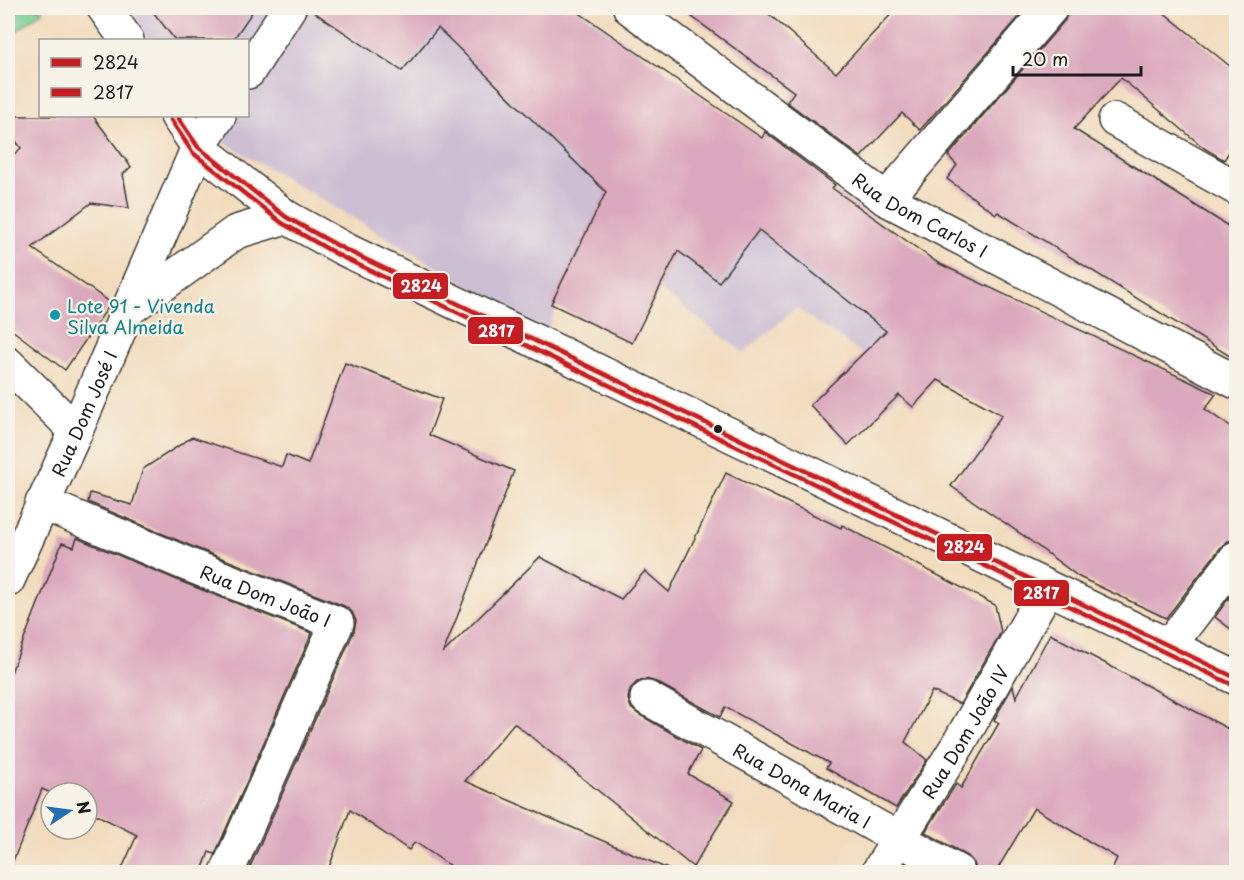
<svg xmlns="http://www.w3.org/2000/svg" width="1244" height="880" viewBox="0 0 1244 880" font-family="'Playpen Sans',sans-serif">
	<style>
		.industrial { fill: #ccbed3 }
		.green { fill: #76ce93; stroke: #497558; stroke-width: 1.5 }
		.building { fill: #dba9bd }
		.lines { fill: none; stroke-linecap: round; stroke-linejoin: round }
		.minor-casing { stroke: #3c3934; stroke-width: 36 }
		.minor { stroke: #fff; stroke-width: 33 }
		.bus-1-casing { stroke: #f7f3e8; stroke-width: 9 }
		.bus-2-casing { stroke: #f7f3e8; stroke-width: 9 }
		.bus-1 { stroke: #c61d23; stroke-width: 4.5 }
		.bus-2 { stroke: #c61d23; stroke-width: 4.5 }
		.culture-dot { fill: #0f9aa8; stroke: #f7f3e8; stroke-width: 2 }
		.bus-dot { fill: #1c1c1c; stroke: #f7f3e8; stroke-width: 2 }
		.labels { text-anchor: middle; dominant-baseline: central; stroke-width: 4.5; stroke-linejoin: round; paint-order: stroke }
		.street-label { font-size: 18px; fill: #1c1c1c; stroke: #f7f3e8 }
		.culture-label { font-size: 18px; fill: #0d838f; stroke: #f7f3e8; text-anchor: start }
		.line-badge { stroke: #f7f3e8; stroke-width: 2 }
		.badge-label { font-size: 16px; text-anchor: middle; font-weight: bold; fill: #fff }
	</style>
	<rect width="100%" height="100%" fill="#f7f3e8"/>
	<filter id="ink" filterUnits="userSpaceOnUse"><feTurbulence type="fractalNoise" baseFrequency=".0167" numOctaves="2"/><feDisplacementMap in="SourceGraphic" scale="12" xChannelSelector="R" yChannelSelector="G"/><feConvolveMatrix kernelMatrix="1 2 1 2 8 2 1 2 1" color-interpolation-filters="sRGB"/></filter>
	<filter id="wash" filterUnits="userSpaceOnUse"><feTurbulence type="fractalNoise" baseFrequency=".008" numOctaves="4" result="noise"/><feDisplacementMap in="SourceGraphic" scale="24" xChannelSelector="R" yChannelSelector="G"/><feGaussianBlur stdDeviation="1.35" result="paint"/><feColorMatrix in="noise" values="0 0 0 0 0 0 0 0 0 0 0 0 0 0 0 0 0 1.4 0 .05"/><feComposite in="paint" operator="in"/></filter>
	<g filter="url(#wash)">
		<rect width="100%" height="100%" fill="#f2dcbd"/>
		<!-- industrial -->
		<polygon class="industrial" points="128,8 577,8 945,268 876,363 796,308 744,353 585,233 547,332 210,134 198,116 248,116 248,40 149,40"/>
		<!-- green -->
		<polygon class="green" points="8,8 40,8 43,11 8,38"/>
		<g id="blocks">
			<!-- building -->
			<g class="building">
				<polygon points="150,8 255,8 233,40 175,40"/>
				<polygon points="308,8 572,8 762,138 765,132 835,185 832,188 938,263 1216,394 1205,409 1236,431 1236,540 1228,541 1221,547 1166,618 1079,577 1024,536 951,486 1002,415 938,380 913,407 899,395 848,445 810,405 886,331 759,230 719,282 678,251 632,343 551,304 606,192 438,28 402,71"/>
				<polygon points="680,8 762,8 836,73 897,8 1027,8 920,130 902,113 861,157 787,102 794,92"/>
				<polygon points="1069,8 1158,8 1236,71 1236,141 1224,160 1204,148 1121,78 1074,129 1236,231 1236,360 998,212 996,214 947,179 957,165 948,156 1065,20"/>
				<polygon points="8,116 93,116 131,167 123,174 129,208 91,203 32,248 111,303 65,370 8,327 8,160 21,148 8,130"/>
				<polygon points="345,363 442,399 429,435 514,471 443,653 540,557 621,599 645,571 669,592 726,473 841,528 842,525 995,605 1001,632 960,704 932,691 905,742 927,760 896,808 826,768 829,763 725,707 720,717 656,682 646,679 637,682 630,689 628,699 631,708 638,714 701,750 688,774 734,801 693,867 514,723 465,781 677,873 461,873 415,842 409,850 350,810 327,873 265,873 250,867 354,631 356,621 352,612 344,606 196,548 88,502 90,493 132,505 143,469 192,437 282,467 286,455 308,464"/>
				<polygon points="77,538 182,582 312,633 215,854 209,852 201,873 120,873 137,835 87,810 87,793 51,793 42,789 9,871 8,871 8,680 62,543 74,547"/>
				<polygon points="1236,588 1236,633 1215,617"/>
				<polygon points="1050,634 1236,733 1236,873 1110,873 1117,858 1034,808 995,873 977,873 974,863 968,856 925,832 956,784 961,788 999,723 994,720 1013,686 1016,698"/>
			</g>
		</g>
	</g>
	<g filter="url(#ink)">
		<use href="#blocks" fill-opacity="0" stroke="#3c3934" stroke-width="1.5"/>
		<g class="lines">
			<defs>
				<g id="minor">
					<polyline points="104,8 127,40"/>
					<path id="s1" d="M630,8L886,199L1236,382"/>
					<polyline points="248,72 289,8"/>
					<polyline points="177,116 198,147 286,217 344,249 1236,678"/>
					<polyline points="1115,120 1236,188"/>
					<polyline points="886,199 1051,8"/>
					<polyline points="129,309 236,232 286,217"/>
					<polyline points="8,364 76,431"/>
					<path id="s2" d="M42,503L189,565L337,623L227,872"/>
					<path id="s3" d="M8,580L76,431L198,147L219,116"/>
					<polyline points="1169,646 1236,558"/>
					<path id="s4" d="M647,698L958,872"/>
					<path id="s5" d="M878,872L958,745L1047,589"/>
				</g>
			</defs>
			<!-- minor casing -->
			<use href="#minor" class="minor-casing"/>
			<!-- minor -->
			<use href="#minor" class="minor"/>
			<defs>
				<polyline id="bus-1" points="177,116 198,147 286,217 344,249 1236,678"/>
				<polyline id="bus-2" points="171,120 193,153 282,223 340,256 1233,685"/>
			</defs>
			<!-- bus-1 casing -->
			<use href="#bus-1" class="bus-1-casing"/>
			<!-- bus-2 casing -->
			<use href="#bus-2" class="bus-2-casing"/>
			<!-- bus-1 -->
			<use href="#bus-1" class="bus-1"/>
			<!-- bus-2 -->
			<use href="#bus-2" class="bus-2"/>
		</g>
	</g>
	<!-- markers -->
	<circle class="culture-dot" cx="55" cy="315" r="6"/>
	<circle class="bus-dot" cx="718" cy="429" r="5"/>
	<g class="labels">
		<!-- street labels -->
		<g class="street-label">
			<text stroke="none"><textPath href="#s1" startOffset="357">Rua Dom Carlos I</textPath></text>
			<text stroke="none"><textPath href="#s3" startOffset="183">Rua Dom José I</textPath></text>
			<text stroke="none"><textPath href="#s2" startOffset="242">Rua Dom João I</textPath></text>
			<text stroke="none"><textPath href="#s5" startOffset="165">Rua Dom João IV</textPath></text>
			<text stroke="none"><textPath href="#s4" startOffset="178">Rua Dona Maria I</textPath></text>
		</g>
		<!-- culture labels -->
		<g class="culture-label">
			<text x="67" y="305">Lote 91 - Vivenda<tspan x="67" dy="21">Silva Almeida</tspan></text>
		</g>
	</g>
	<g class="line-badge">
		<rect x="392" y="272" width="57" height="28" rx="6" fill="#c61d23"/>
		<rect x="467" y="316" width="57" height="29" rx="6" fill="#c61d23"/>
		<rect x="936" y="533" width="57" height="29" rx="6" fill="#c61d23"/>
		<rect x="1013" y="579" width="57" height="28" rx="6" fill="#c61d23"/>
	</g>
	<g class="badge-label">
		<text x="421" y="292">2824</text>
		<text x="496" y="337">2817</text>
		<text x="964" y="553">2824</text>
		<text x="1041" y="599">2817</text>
	</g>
	<!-- margin -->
	<rect width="1244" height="880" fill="none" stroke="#f7f3e8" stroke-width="30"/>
	<!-- legend -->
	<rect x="39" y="39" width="210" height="78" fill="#f7f3e8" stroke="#9f9d96" stroke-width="1.5"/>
	<rect x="51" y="58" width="30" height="9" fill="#c61d23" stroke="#9f9d96" stroke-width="1.5"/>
	<text x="93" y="69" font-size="18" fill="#1c1c1c">2824</text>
	<rect x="51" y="88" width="30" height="9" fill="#c61d23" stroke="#9f9d96" stroke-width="1.5"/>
	<text x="93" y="99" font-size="18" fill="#1c1c1c">2817</text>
	<!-- north arrow -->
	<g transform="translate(69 811) rotate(77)"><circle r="28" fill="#f7f3e8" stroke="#9f9d96" stroke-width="1.5"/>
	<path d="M0-4.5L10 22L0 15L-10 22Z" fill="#1f6fb2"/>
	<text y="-9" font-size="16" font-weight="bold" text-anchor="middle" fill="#1c1c1c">N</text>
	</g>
	<!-- scale -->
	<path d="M1013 66v9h128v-9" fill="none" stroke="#1c1c1c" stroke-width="3"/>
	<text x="1022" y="66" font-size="18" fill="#1c1c1c" stroke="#f7f3e8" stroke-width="4.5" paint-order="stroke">20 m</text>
</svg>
